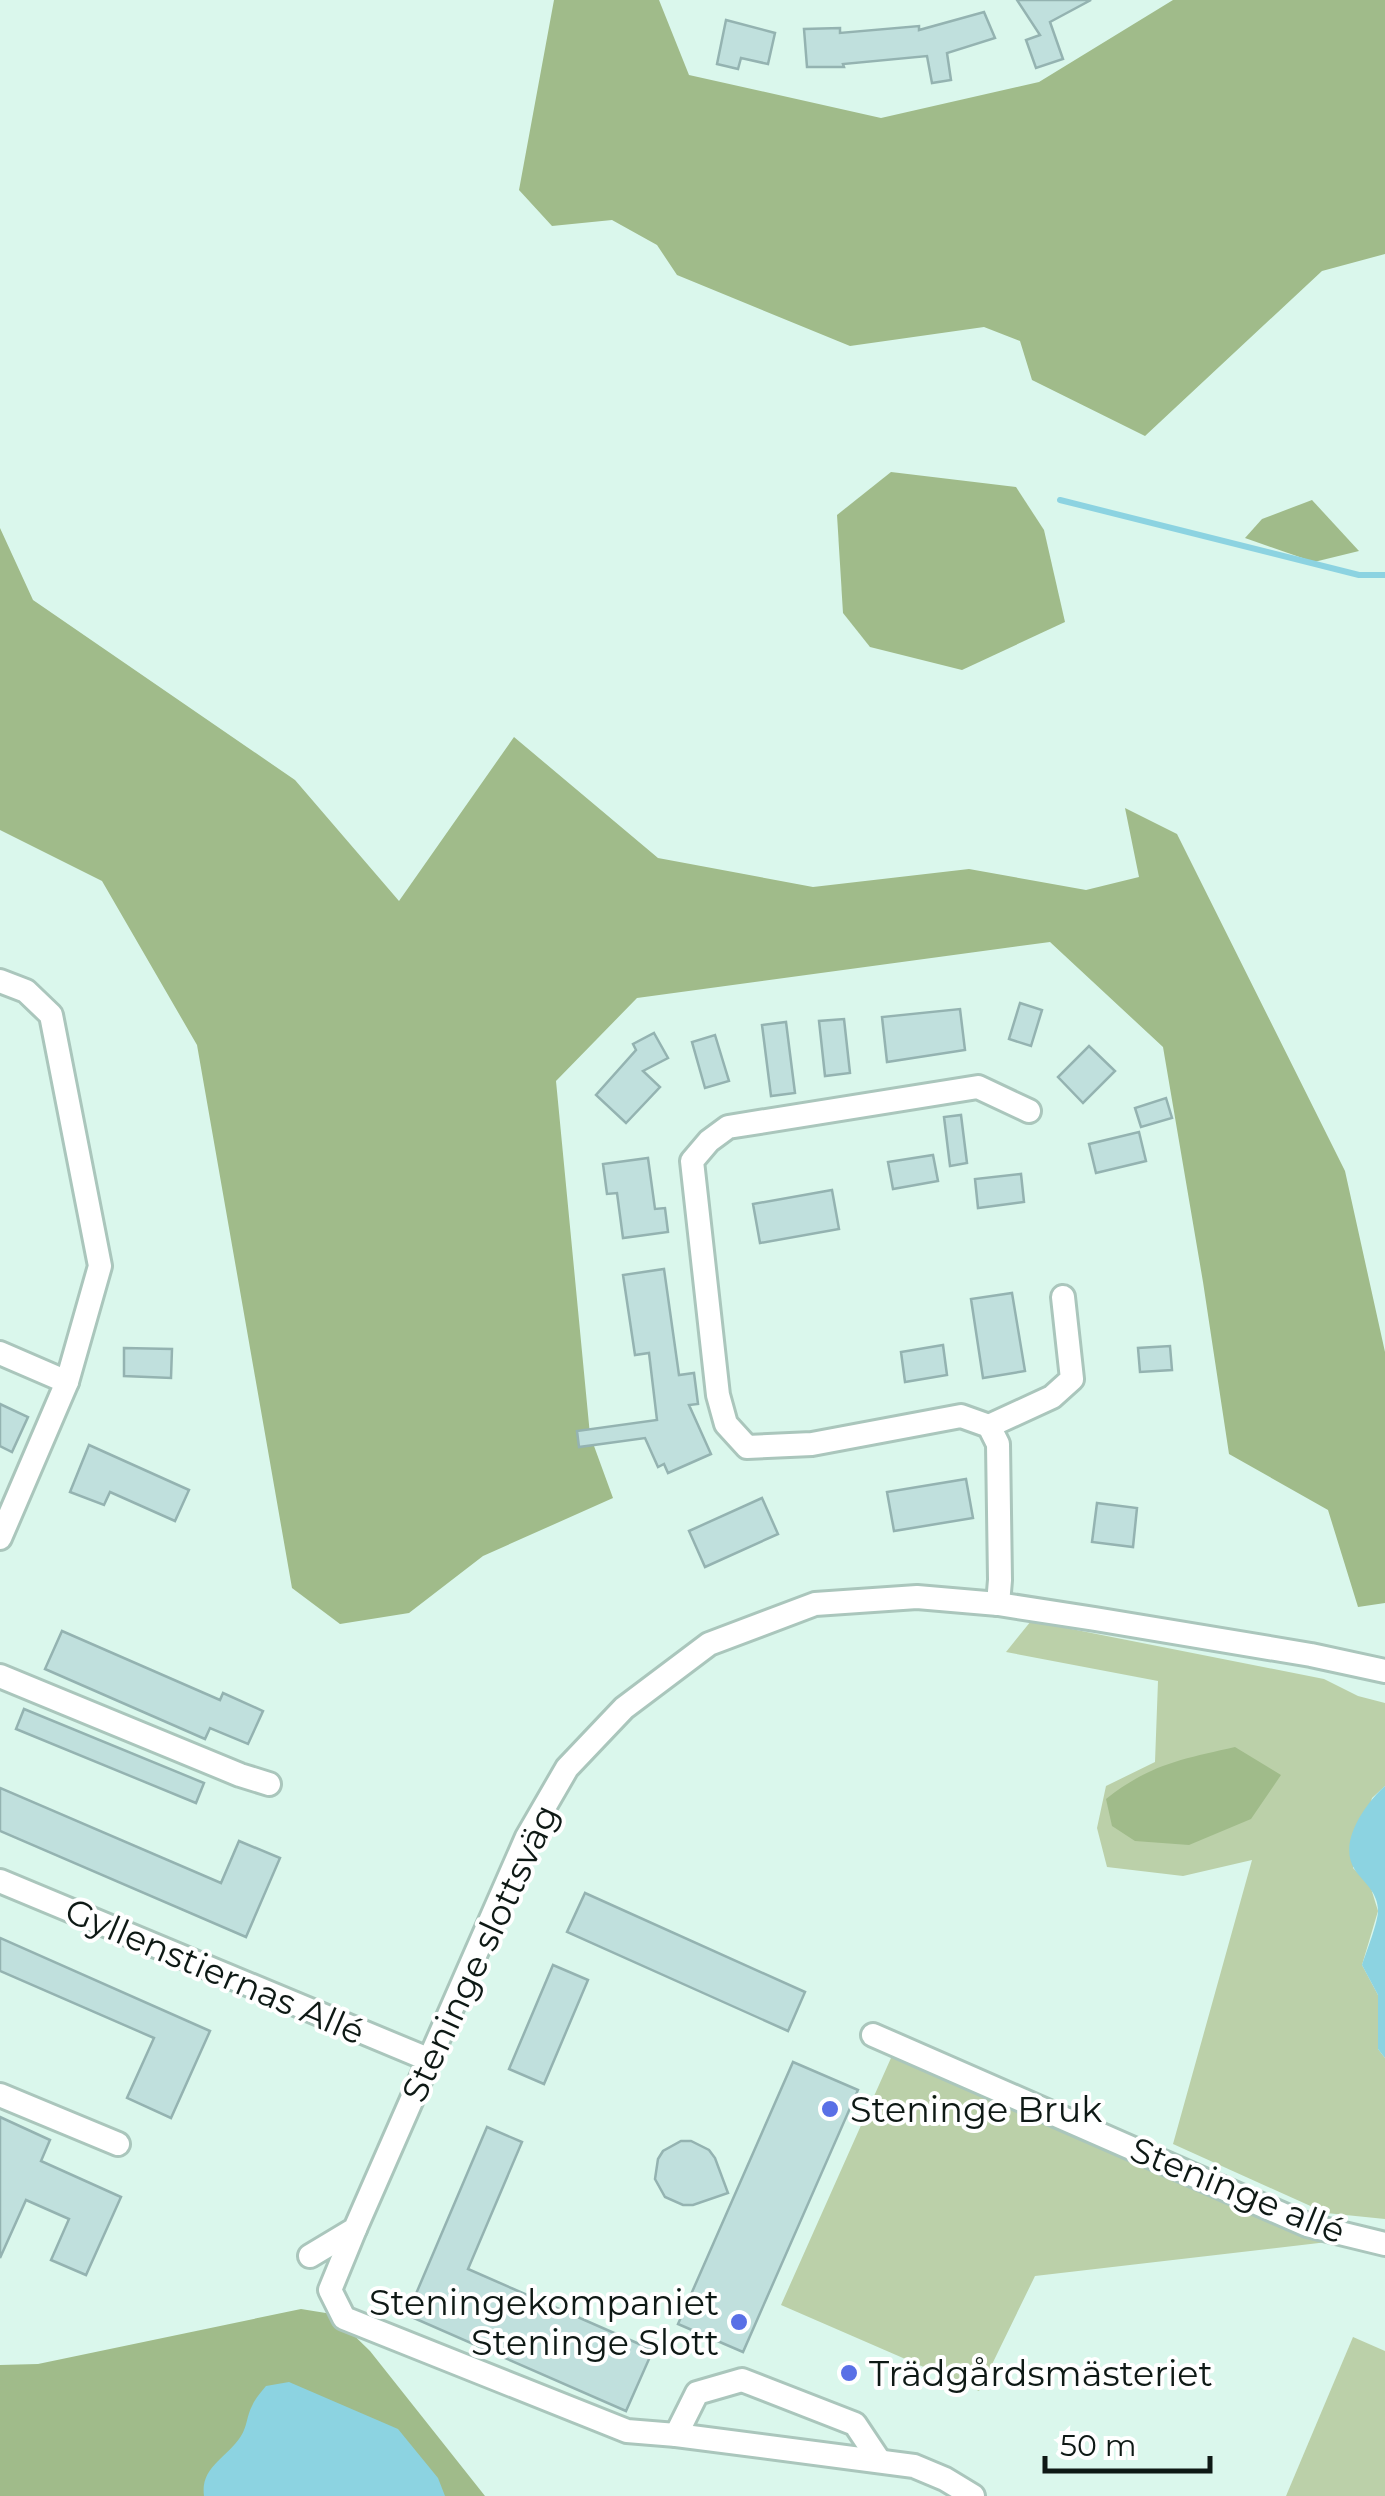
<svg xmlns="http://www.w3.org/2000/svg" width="1385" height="2496" viewBox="0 0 1385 2496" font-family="Montserrat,sans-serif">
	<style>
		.green { fill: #bbd0a9 }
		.forest { fill: #a0bb8a }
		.water { fill: #8cd3e1 }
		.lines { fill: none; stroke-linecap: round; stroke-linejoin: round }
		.stream { stroke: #8cd3e1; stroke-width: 6 }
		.building { fill: #c0e0dd; stroke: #94b3b1; stroke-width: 2.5 }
		.minor-casing { stroke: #aac6bc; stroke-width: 28 }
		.minor { stroke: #fff; stroke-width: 22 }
		.poi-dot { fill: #5970e6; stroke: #fff; stroke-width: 4 }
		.labels { text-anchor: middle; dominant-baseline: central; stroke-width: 8; stroke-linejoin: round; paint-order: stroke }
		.street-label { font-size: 35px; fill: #0e1915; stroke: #fff }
		.poi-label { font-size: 35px; fill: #0e1915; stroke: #fff; text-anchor: start }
	</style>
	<rect width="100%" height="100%" fill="#daf7ec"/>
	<!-- green -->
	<g class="green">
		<polygon points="1031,1621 1324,1679 1358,1696 1385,1703 1385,1786 1372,1798 1353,1868 1370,1885 1378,1911 1362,1965 1378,1995 1378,2049 1385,2058 1385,2219 1326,2213 1173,2144 1252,1860 1183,1876 1107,1867 1097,1828 1106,1786 1155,1762 1158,1681 1006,1652"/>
		<polygon points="895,2049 1336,2241 1035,2276 979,2391 781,2305"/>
		<polygon points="1353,2337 1385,2351 1385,2496 1286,2496"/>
	</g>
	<!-- forest -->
	<g class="forest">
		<polygon points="554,0 659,0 689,75 881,118 1039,82 1173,0 1385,0 1385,254 1322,271 1145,436 1032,380 1020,341 984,327 850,346 677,275 657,245 612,220 552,226 519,190"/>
		<polygon points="891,472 1016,487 1044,530 1065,622 962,670 870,647 843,613 837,515"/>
		<polygon points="1312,500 1359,551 1314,562 1245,538 1262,519"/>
		<polygon points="0,528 33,600 295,780 399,901 514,737 658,858 813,887 969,869 1086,890 1139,877 1125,808 1177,834 1345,1171 1385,1352 1385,1603 1358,1607 1328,1510 1229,1454 1203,1282 1163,1047 1050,942 637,998 556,1081 590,1435 613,1498 483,1556 409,1613 340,1624 292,1588 197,1045 102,881 0,830"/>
		<path d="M1235,1747L1281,1775L1251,1819L1189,1845L1135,1841L1112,1826L1106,1799C1150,1764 1183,1759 1235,1747Z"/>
		<polygon points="301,2309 332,2314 370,2351 485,2496 0,2496 0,2365 38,2364"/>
	</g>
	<!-- water -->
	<g class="water">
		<path d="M1385,1786V2058L1378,2049V1995L1362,1965C1366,1953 1378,1922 1378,1911C1378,1892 1364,1883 1355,1870C1337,1843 1365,1804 1385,1786Z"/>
		<path d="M289,2382L398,2429L438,2478L445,2496H204C200,2467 227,2458 241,2436C247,2427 247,2415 252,2406C255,2399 261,2392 266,2386Z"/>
	</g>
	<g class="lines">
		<!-- stream -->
		<polyline class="stream" points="1060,500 1359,575 1385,575"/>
	</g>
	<!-- building -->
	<g class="building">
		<polygon points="1017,0 1091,0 1050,22 1063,59 1036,68 1026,40 1040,35"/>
		<polygon points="984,12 995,38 947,53 951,80 932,83 927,56 843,64 844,67 807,67 804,29 840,28 840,33 919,26 919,30"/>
		<polygon points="726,20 775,33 768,64 741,58 738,69 717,64"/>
		<polygon points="1020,1003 1042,1010 1031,1046 1009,1039"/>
		<polygon points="960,1009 965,1050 887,1062 882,1017"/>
		<polygon points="844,1019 850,1073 825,1076 819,1021"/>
		<polygon points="786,1022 795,1093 771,1096 762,1025"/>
		<polygon points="654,1033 668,1058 643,1071 660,1087 626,1123 596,1095 636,1050 633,1044"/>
		<polygon points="715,1035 729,1081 705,1088 692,1042"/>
		<polygon points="1089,1046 1115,1071 1083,1103 1058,1077"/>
		<polygon points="1166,1098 1172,1118 1141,1127 1135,1108"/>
		<polygon points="961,1115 967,1163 950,1166 944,1117"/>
		<polygon points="1139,1132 1146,1161 1096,1173 1089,1144"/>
		<polygon points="933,1155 938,1181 893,1189 888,1162"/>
		<polygon points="648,1158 655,1209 665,1208 668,1232 623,1238 617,1193 607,1194 603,1164"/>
		<polygon points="1021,1174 1024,1202 978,1208 975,1179"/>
		<polygon points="832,1190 839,1229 760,1243 753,1204"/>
		<polygon points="664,1269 679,1375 694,1373 698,1404 689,1405 711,1454 668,1473 664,1464 658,1467 645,1438 579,1447 577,1431 657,1420 649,1353 635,1355 623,1275"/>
		<polygon points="1012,1293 1025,1371 983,1378 971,1299"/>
		<polygon points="943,1345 947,1375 905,1382 901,1352"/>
		<polygon points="1170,1346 1172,1370 1140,1372 1138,1348"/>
		<polygon points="124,1348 172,1349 171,1378 124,1376"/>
		<polygon points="0,1404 28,1417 12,1452 0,1446"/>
		<polygon points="89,1445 189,1490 175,1521 110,1492 104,1505 70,1492"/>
		<polygon points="966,1479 973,1518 894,1531 887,1492"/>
		<polygon points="762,1498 778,1534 705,1567 689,1531"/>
		<polygon points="1097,1503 1137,1508 1133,1547 1092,1542"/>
		<polygon points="62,1631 220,1700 223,1693 263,1711 248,1744 210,1728 205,1739 45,1669"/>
		<polygon points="24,1709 204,1783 196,1803 16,1729"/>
		<polygon points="0,1788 221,1883 239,1841 280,1858 246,1937 0,1831"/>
		<polygon points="585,1893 805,1992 788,2031 567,1932"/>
		<polygon points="0,1938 210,2031 171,2118 127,2098 154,2038 0,1971"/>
		<polygon points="553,1965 588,1980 544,2084 509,2069"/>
		<polygon points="793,2062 858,2090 743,2352 678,2324"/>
		<polygon points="0,2117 50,2140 41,2161 121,2197 86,2275 51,2260 69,2219 26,2200 0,2258"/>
		<polygon points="487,2127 522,2142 468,2269 653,2350 626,2411 407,2315"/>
		<polygon points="681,2141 691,2141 709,2150 715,2158 728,2193 693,2205 683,2205 665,2197 655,2179 658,2159 663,2151"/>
	</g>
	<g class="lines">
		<defs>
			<g id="minor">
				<polyline points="0,981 26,991 51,1015 100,1266 67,1382 0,1538"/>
				<polyline points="0,1353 67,1382"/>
				<polyline points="989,1426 1052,1397 1072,1379 1063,1297"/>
				<polyline points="998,1604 1000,1580 998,1444 989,1426 961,1416 812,1444 747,1447 726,1424 718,1395 692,1161 709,1141 728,1127 978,1087 1029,1111"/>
				<polyline points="0,1676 240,1775 269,1784"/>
				<polyline points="0,1881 430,2060"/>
				<polyline points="873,2035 1307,2225 1385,2244"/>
				<polyline points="0,2095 118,2144"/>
				<polyline points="355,2229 330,2290 344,2318 627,2431 676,2435 914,2466 945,2479 973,2496"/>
				<polyline points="310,2256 355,2229 527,1837 567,1768 624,1708 709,1644 815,1604 917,1597 998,1604 1095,1619 1311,1655 1385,1671"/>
				<polyline points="676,2435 697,2393 742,2380 855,2424 879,2460"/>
			</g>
		</defs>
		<!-- minor casing -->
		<use href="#minor" class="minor-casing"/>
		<!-- minor -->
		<use href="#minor" class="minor"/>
	</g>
	<!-- markers -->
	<g class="poi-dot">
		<circle cx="830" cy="2109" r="10"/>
		<circle cx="739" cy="2322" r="10"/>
		<circle cx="849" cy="2373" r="10"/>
	</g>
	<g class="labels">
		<!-- street labels -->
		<g class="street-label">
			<text transform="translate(480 1953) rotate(-65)">Steninge slottsväg</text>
			<text transform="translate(215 1971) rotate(23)">Gyllenstiernas Allé</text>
			<text transform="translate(1238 2190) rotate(22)">Steninge allé</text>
		</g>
		<!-- poi labels -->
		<g class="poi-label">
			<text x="850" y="2109">Steninge Bruk</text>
			<text x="719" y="2302" text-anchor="end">Steningekompaniet<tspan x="719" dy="40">Steninge Slott</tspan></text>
			<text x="869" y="2373">Trädgårdsmästeriet</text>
		</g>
	</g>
	<!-- scale -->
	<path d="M1045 2456v15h165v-15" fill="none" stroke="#0e1915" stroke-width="5"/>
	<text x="1060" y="2456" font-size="30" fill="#0e1915" stroke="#ffffff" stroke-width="8" paint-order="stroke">50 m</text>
</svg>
